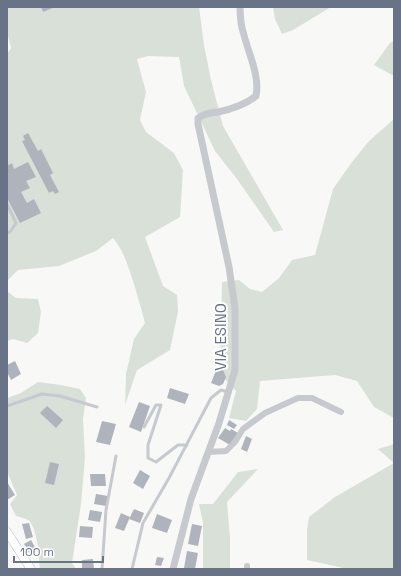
<svg xmlns="http://www.w3.org/2000/svg" width="401" height="576" viewBox="0 0 401 576" font-family="'Space Grotesk',sans-serif">
	<style>
		.green { fill: #d9e0d7 }
		.building { fill: #afb4bc }
		.lines { fill: none; stroke-linecap: round; stroke-linejoin: round }
		.secondary-casing { stroke: #b8bcc2; stroke-width: 9 }
		.service { stroke: #c6c9cd; stroke-width: 3 }
		.minor { stroke: #c6c9cd; stroke-width: 6 }
		.tertiary { stroke: #c6c9cd; stroke-width: 7 }
		.secondary { stroke: #fff; stroke-width: 8 }
		.labels { text-anchor: middle; dominant-baseline: central; stroke-width: 4; stroke-linejoin: round; paint-order: stroke }
		.street-label { font-size: 15px; fill: #687387; stroke: #fff }
	</style>
	<rect width="100%" height="100%" fill="#f8f9f6"/>
	<!-- green -->
	<g class="green">
		<path d="M7,7H199L204,45L211,80L223,126L283,230L274,232L237,179L215,151L184,86L179,57L148,56L137,59L146,92L140,120L146,132L174,153L183,170L180,217L145,237L163,286L177,295L178,312L170,350L137,370L125,405L126,374L134,339L145,323C142,311 138,299 135,287C129,270 125,252 113,238L96,251L59,266L18,270L7,281V54L11,48L7,31Z"/>
		<polygon points="273,7 331,7 293,30 282,34 275,19"/>
		<polygon points="394,41 394,75 392,75 374,65 390,43"/>
		<polygon points="394,119 394,418 374,407 357,381 335,375 260,381 257,409 246,421 229,418 236,391 223,377 220,371 222,282 239,280 250,289 262,292 279,278 292,260 315,255 333,189 352,162 369,141"/>
		<polygon points="7,291 16,298 38,299 41,312 38,333 27,343 13,339 7,341"/>
		<path d="M38,382L61,385L80,389L86,398L83,419L85,458L81,504L72,563L76,569H40C39,557 38,528 28,520C25,518 19,517 16,516L10,504L17,495L7,472V398L21,393Z"/>
		<polygon points="394,444 394,569 348,569 307,560 307,530 309,517 335,497 394,463 378,449"/>
		<polygon points="258,469 227,502 230,538 230,569 203,569 203,523 199,504 213,504 238,472"/>
	</g>
	<!-- building -->
	<g class="building">
		<polygon points="41,7 55,7 43,12"/>
		<polygon points="28,133 38,151 41,149 53,173 50,175 59,192 55,194 53,191 49,193 22,141 25,140 23,136"/>
		<polygon points="28,162 36,177 26,181 30,188 21,192 27,203 34,199 41,213 20,223 7,198 7,166 12,163 14,169"/>
		<polygon points="15,361 21,374 11,380 7,372 7,365"/>
		<polygon points="217,368 223,370 226,377 223,384 219,386 211,383"/>
		<polygon points="170,388 189,394 185,404 167,398"/>
		<polygon points="139,402 150,406 141,432 129,427"/>
		<polygon points="47,406 63,420 56,428 40,413"/>
		<polygon points="229,420 237,425 234,429 227,425"/>
		<polygon points="102,421 116,424 110,445 96,442"/>
		<polygon points="225,428 230,431 231,429 238,433 230,445 218,438"/>
		<polygon points="246,436 252,439 247,452 241,449"/>
		<polygon points="50,462 59,464 54,485 45,483"/>
		<polygon points="140,470 150,476 143,489 133,483"/>
		<polygon points="90,474 105,474 106,486 91,486"/>
		<polygon points="7,482 15,495 7,500"/>
		<polygon points="96,494 108,496 106,506 94,504"/>
		<polygon points="134,509 144,513 140,523 129,519"/>
		<polygon points="90,510 102,512 100,522 88,520"/>
		<polygon points="121,513 130,517 124,531 115,528"/>
		<polygon points="157,514 172,520 167,533 152,528"/>
		<polygon points="29,523 33,537 26,539 22,524"/>
		<polygon points="192,524 202,526 198,546 188,544"/>
		<polygon points="80,526 93,527 92,538 79,537"/>
		<polygon points="31,540 36,549 29,553 24,544"/>
		<polygon points="187,551 198,553 195,569 184,568"/>
		<polygon points="157,557 164,558 161,566 155,565"/>
		<polygon points="93,559 94,569 82,569 82,560"/>
	</g>
	<g class="lines">
		<defs>
			<polyline id="secondary" points="7,532 31,569"/>
		</defs>
		<!-- secondary casing -->
		<use href="#secondary" class="secondary-casing"/>
		<!-- service -->
		<g class="service">
			<polyline points="7,204 16,223 10,232 7,233"/>
			<polyline points="7,406 42,394 60,396 97,407"/>
			<polyline points="144,427 156,405 161,405 148,445 148,458 156,462 178,445 187,445"/>
			<polyline points="102,569 106,510 116,456"/>
			<polyline points="132,569 143,523 169,478 211,398 221,390 228,392"/>
		</g>
		<!-- minor -->
		<g class="minor">
			<polyline points="208,452 226,451 235,442 243,429 265,413 298,398 312,398 341,412"/>
			<polyline points="247,566 247,569"/>
		</g>
		<!-- tertiary -->
		<path class="tertiary" d="M173,569L191,499L219,423L235,370V309L229,267L198,124V118C205,113 210,113 218,112C232,109 245,105 256,96C260,76 249,55 244,35C241,26 240,17 240,7"/>
		<!-- secondary -->
		<use href="#secondary" class="secondary"/>
	</g>
	<g class="labels">
		<!-- street labels -->
		<g class="street-label">
			<text transform="translate(220 337) rotate(-90)">VIA ESINO</text>
		</g>
	</g>
	<!-- border -->
	<rect width="401" height="576" fill="none" stroke="#687387" stroke-width="16"/>
	<!-- scale -->
	<path d="M14 556v6h89v-6" fill="none" stroke="#687387" stroke-width="2"/>
	<text x="20" y="556" font-size="12" fill="#687387" stroke="#ffffff" stroke-width="3" paint-order="stroke">100 m</text>
</svg>
